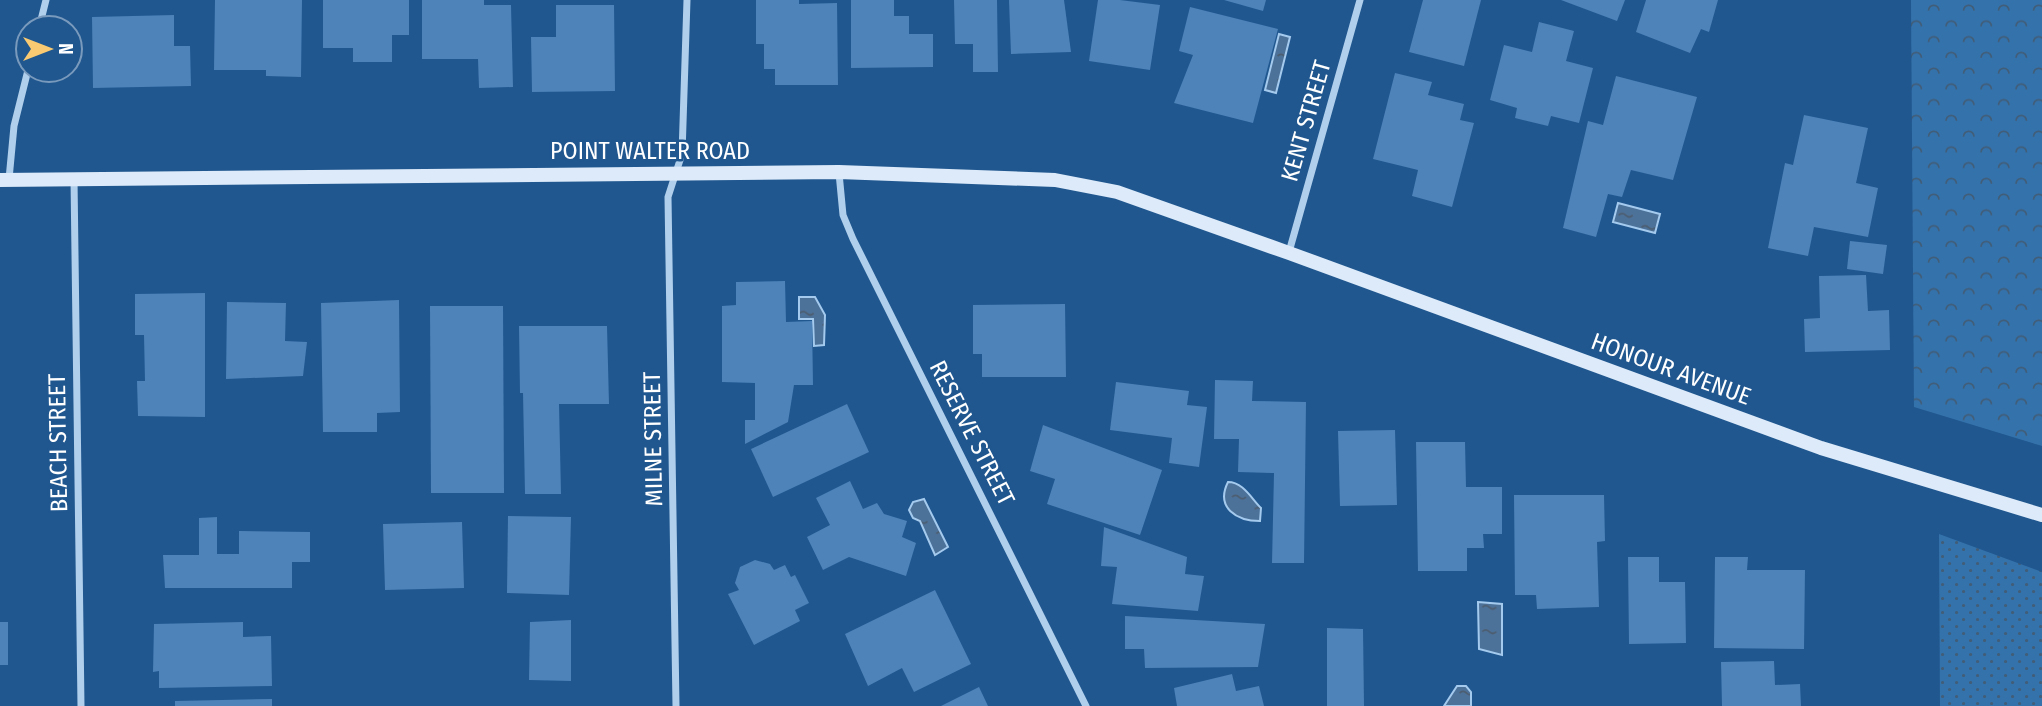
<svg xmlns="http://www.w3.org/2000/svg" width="2042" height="706" viewBox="0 0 2042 706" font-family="'Fira Sans Condensed',sans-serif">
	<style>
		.grass { fill: url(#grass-dots) }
		.forest { fill: url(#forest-crowns) }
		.water { fill: url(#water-ripples); stroke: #a4caee; stroke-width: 2 }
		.building { fill: #4d83b8 }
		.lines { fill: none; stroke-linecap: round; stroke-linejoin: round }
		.street { stroke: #b0cfec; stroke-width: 7 }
		.secondary { stroke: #dceaf9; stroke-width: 14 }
		.labels { text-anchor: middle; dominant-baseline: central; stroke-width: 5; stroke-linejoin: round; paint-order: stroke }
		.street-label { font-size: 24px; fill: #fff; stroke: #20578f }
	</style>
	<defs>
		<pattern id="grass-dots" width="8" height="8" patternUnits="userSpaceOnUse" patternTransform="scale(1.75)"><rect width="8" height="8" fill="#3472ac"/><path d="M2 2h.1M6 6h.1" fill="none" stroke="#415d77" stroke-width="1.8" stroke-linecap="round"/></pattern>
		<pattern id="forest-crowns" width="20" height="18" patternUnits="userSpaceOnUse" patternTransform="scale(1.75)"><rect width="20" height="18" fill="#3472ac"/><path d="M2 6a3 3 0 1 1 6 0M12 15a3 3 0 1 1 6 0" fill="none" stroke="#415d77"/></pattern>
		<pattern id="water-ripples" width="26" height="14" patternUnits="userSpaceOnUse" patternTransform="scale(1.75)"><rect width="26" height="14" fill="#4d729a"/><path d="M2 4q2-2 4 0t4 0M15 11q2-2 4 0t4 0" fill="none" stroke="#4c5d6f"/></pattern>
	</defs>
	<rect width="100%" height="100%" fill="#20578f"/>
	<!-- grass -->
	<polygon class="grass" points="1939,534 2042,572 2042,706 1940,706"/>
	<!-- forest -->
	<polygon class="forest" points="1911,0 2042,0 2042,446 1914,407"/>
	<!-- water -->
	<g class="water">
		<polygon points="1279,34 1290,37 1276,93 1265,90"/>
		<polygon points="1618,203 1660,214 1655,233 1613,222"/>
		<polygon points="799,297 815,297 825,315 824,345 814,346 813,319 799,319"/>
		<path d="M1228,482C1243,482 1251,498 1261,508L1260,521C1237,521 1215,508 1228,482Z"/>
		<polygon points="924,499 948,547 935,555 920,521 913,518 909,510 913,502"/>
		<polygon points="1478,602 1502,604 1502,655 1479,649"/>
		<polygon points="1457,686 1466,686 1471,692 1471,706 1444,706"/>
	</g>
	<!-- building -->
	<g class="building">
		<polygon points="215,0 302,0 301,77 266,76 266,70 214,70"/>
		<polygon points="323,0 409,0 409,35 392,35 392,62 353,62 353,48 323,48"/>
		<polygon points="422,0 484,0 484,5 511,5 513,87 479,88 478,59 422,59"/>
		<polygon points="756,0 799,0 799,4 837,3 838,85 775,85 775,69 764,69 764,44 756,44"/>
		<polygon points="851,0 894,0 894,16 909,16 909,34 933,34 933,67 851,68"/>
		<polygon points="954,0 997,0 998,72 973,72 973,44 955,44"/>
		<polygon points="1009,0 1064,0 1071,52 1011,54"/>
		<polygon points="1098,0 1120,0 1160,5 1150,70 1089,61"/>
		<polygon points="1224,0 1266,0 1263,11"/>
		<polygon points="1423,0 1481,0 1464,66 1409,52"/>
		<polygon points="1561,0 1625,0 1617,21"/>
		<polygon points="1646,0 1718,0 1709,32 1701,29 1690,53 1636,32"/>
		<polygon points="556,5 614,5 615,91 532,92 531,37 556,37"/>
		<polygon points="1190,7 1278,29 1253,123 1174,103 1193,55 1179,51"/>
		<polygon points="174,15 174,46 190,46 191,86 93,88 92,17"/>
		<polygon points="1539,22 1574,31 1566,61 1593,68 1579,123 1551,116 1548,126 1515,118 1517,108 1490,100 1504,45 1532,52"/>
		<polygon points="1395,73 1432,82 1428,95 1464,104 1460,120 1474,123 1452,207 1412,196 1418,170 1373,159"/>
		<polygon points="1616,76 1697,97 1673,180 1631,170 1622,197 1608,194 1596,237 1563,228 1588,121 1603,125"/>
		<polygon points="1804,115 1868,128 1856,183 1878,188 1868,237 1814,227 1808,256 1768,248 1785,163 1793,165"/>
		<polygon points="1850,241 1887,245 1883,274 1847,269"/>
		<polygon points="1866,275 1868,311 1889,310 1890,350 1805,352 1804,319 1820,318 1819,276"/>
		<polygon points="785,281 786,322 812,321 813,385 794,385 788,422 745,444 745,420 755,420 755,383 722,382 722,306 736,305 736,282"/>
		<polygon points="205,293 205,417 138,416 137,381 145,381 144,335 135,335 135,294"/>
		<polygon points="399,300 400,412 377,413 377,432 323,432 321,303"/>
		<polygon points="227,302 286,303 285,341 307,342 303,376 226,379"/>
		<polygon points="1065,304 1066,377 982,377 982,354 973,354 973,305"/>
		<polygon points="430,306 503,306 504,493 431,493"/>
		<polygon points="519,326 607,326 609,404 559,404 561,494 525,494 523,393 520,393"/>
		<polygon points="1215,380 1253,381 1252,401 1306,402 1304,563 1272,563 1274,473 1238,472 1239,439 1214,439"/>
		<polygon points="1116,382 1189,391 1187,405 1207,407 1199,467 1169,463 1172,438 1110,430"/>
		<polygon points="847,404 869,452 773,497 751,449"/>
		<polygon points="1043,425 1162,470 1140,535 1047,504 1055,479 1030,471"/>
		<polygon points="1395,430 1397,505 1340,506 1338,431"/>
		<polygon points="1416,442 1465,442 1466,487 1502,487 1502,534 1483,534 1484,548 1467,548 1467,571 1418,571"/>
		<polygon points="850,481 863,509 877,503 884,514 907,521 902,537 916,543 906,576 849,557 823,570 807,537 830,525 816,498"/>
		<polygon points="1514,495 1604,495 1605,541 1597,542 1599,607 1537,609 1536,595 1515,595"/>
		<polygon points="508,516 571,517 569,595 507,593"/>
		<polygon points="217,517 217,554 239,554 239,531 310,532 310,562 292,562 292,588 165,588 163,555 199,555 199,518"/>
		<polygon points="462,522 464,588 385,590 383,524"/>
		<polygon points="1104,527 1187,557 1185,574 1204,576 1198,611 1112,604 1117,567 1101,566"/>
		<polygon points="1628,557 1659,557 1659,582 1685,582 1686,643 1629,644"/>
		<polygon points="1715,557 1748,557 1747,570 1805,570 1804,649 1714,648"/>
		<polygon points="755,560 770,564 774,570 785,565 791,577 795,575 809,603 795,610 800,621 754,645 728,594 739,590 735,583 740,567"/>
		<polygon points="935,590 971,664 914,692 902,668 868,686 845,634"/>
		<polygon points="1125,616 1265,624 1258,667 1145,668 1144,649 1125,649"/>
		<polygon points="571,620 571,681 529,680 530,622"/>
		<rect x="0" y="622" width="8" height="43"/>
		<polygon points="243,622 243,637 271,636 272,686 159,688 159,671 153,672 154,624"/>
		<polygon points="1327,628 1363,629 1364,706 1327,706"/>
		<polygon points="1774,661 1775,685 1800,684 1801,706 1722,706 1721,662"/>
		<polygon points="1232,674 1236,691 1259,686 1264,706 1177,706 1174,688"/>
		<polygon points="979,687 988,706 941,706"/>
		<polygon points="272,699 272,706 175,706 175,701"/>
	</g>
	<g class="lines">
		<!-- street -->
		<g class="street">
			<polyline points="39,28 46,0"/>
			<polyline points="839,173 843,215 853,239 1086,706"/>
			<polyline points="9,179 14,126 28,70"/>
			<polyline points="74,179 81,706"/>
			<polyline points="1289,252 1360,0"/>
			<polyline points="676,706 668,197 682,154 687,0"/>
		</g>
		<!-- secondary -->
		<polyline class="secondary" points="0,180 839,172 1055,180 1117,192 1289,253 1821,448 2042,515"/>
	</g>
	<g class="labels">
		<!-- street labels -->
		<g class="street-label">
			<text transform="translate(1306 121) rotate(-74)">KENT STREET</text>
			<text x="650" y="151">POINT WALTER ROAD</text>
			<text transform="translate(1671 369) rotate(20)">HONOUR AVENUE</text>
			<text transform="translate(972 433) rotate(63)">RESERVE STREET</text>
			<text transform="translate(653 439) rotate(-91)">MILNE STREET</text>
			<text transform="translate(58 443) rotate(-91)">BEACH STREET</text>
		</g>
	</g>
	<!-- north arrow -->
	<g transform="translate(49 49) rotate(90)"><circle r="33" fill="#20578f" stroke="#799abc" stroke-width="2"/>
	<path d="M0-5L12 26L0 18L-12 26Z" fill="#f9ca71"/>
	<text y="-10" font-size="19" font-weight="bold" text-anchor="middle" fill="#ffffff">N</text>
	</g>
</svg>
